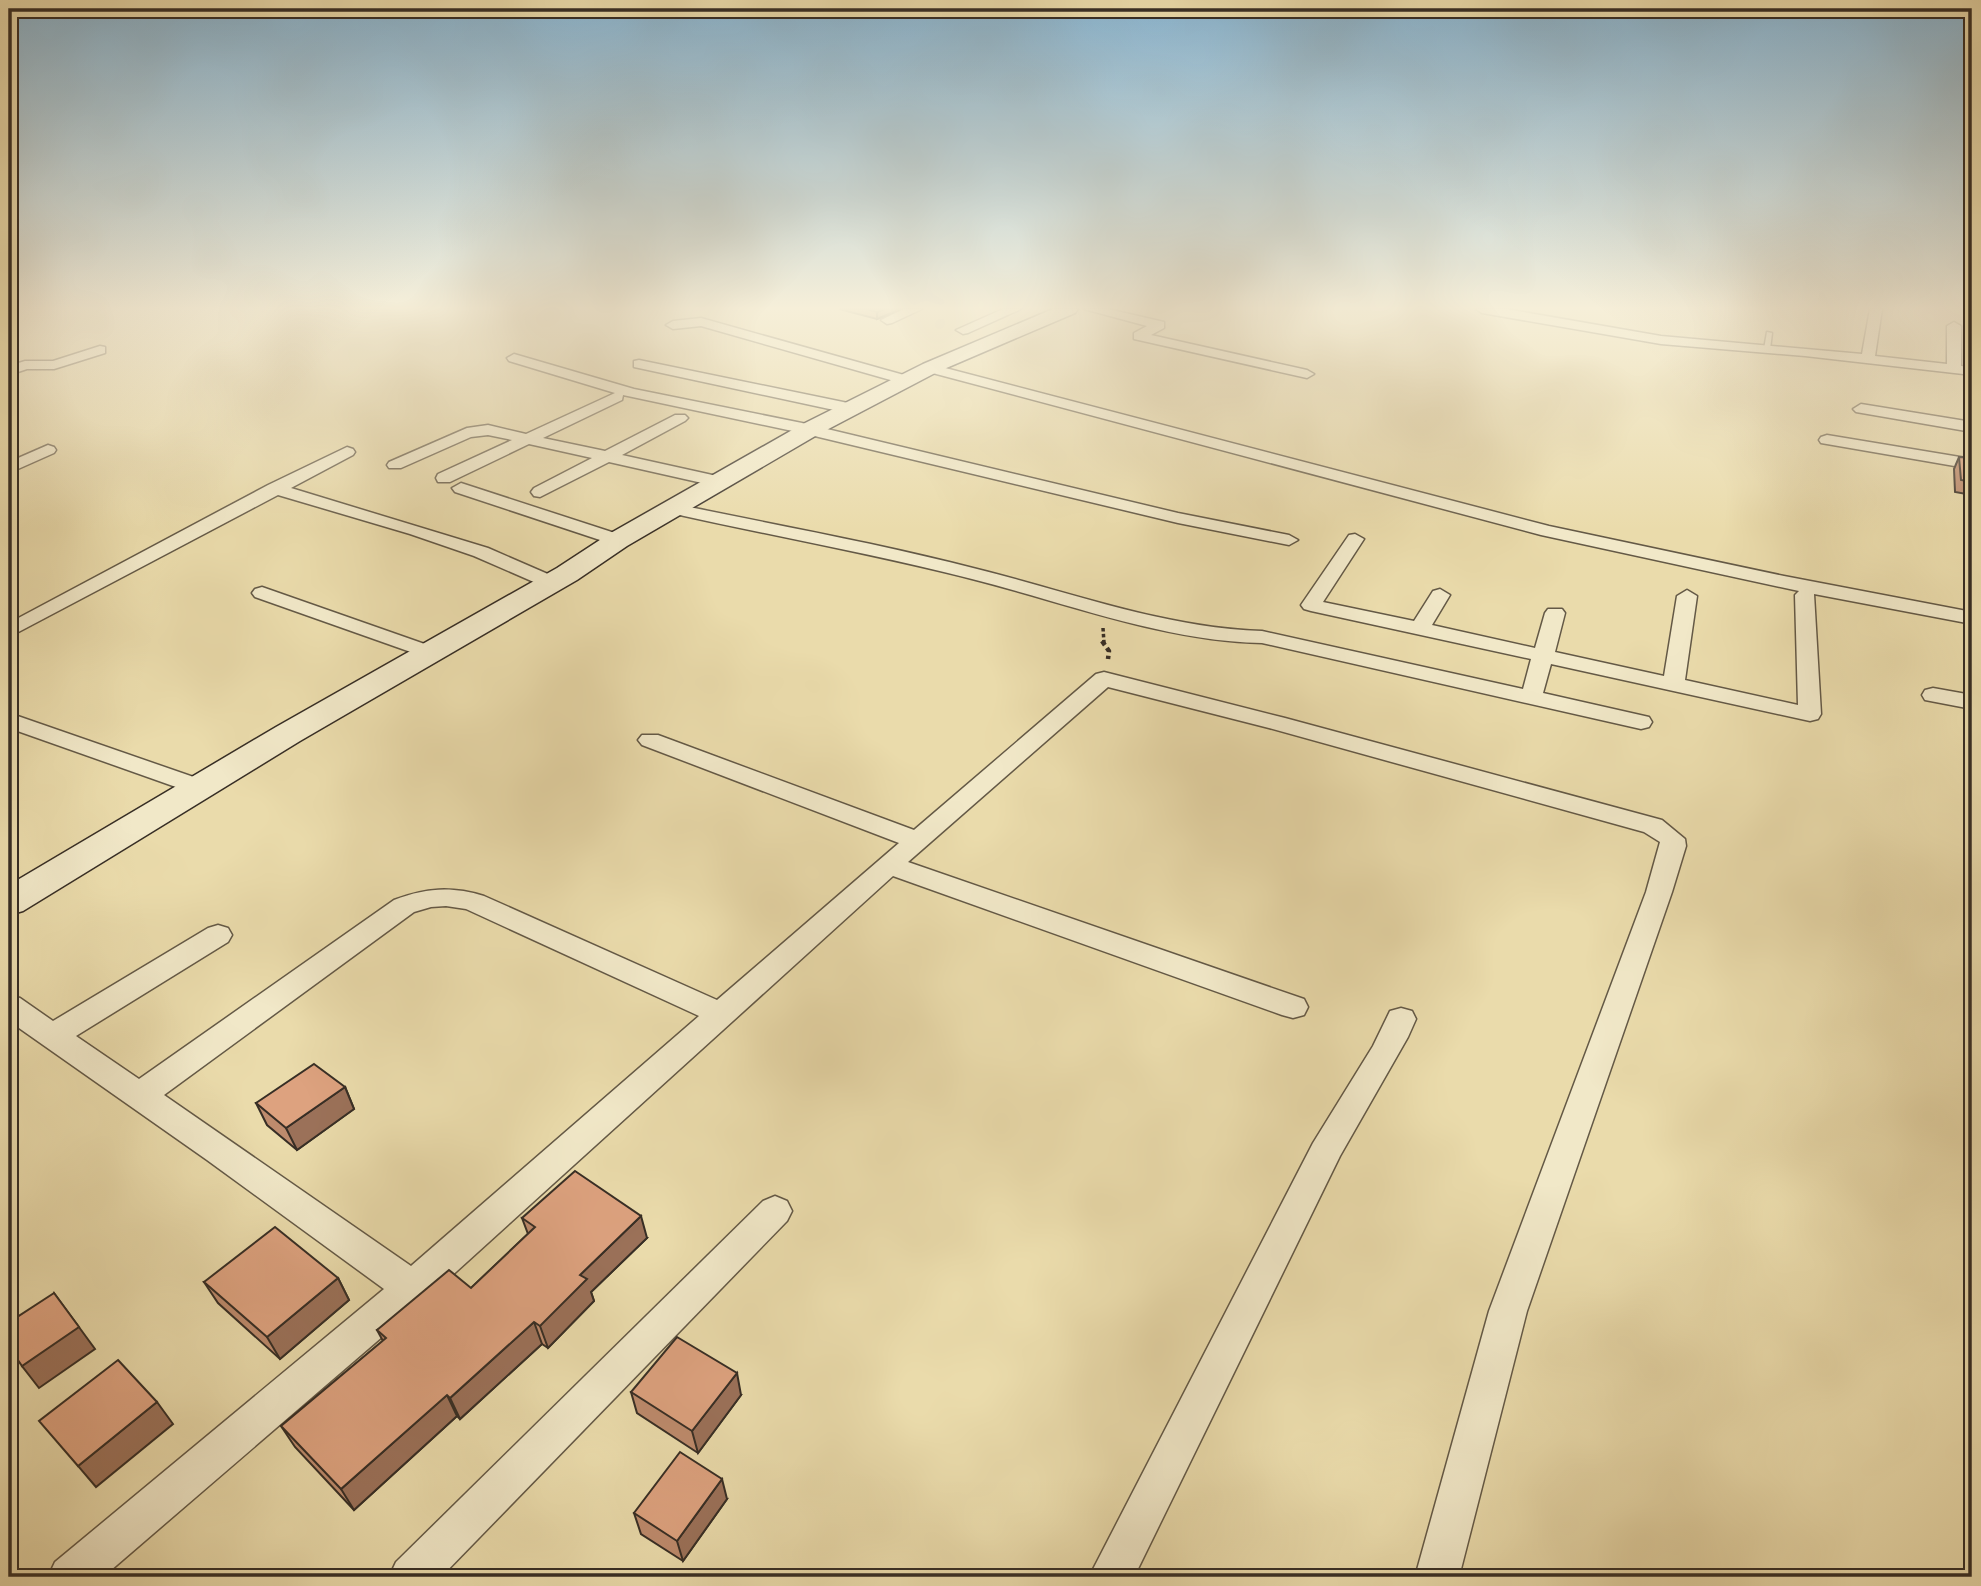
<svg xmlns="http://www.w3.org/2000/svg" width="1981" height="1586" viewBox="0 0 1981 1586" font-family="Vollkorn,serif">
	<style>
		.lines { fill: none; stroke-linecap: round; stroke-linejoin: round }
		.lane-casing { stroke: #645946; stroke-width: 3 }
		.street-casing { stroke: #645946; stroke-width: 3 }
		.secondary-casing { stroke: #372e25; stroke-width: 3 }
		.path-far1 { stroke: #372e25; stroke-width: 3.5; stroke-dasharray: 3.5 2.5; stroke-linecap: butt }
		.path { stroke: #372e25; stroke-width: 4.5; stroke-dasharray: 5 3.5; stroke-linecap: butt }
		.lane { fill: #f1e8c8; fill-rule: evenodd }
		.street { fill: #f1e8c8; fill-rule: evenodd }
		.secondary { fill: #f1e8c8; fill-rule: evenodd }
		.wall { fill: #be8b6d; stroke: #372e25; stroke-width: 2 }
		.shaded-wall { fill: #9b7159; stroke: #372e25; stroke-width: 2 }
		.building { fill: #dda27f; stroke: #372e25; stroke-width: 2 }
	</style>
	<rect width="100%" height="100%" fill="#eadbab"/>
	<filter id="stains"><feTurbulence type="fractalNoise" baseFrequency=".00286" numOctaves="4"/><feColorMatrix values="0 0 0 0 .2 0 0 0 0 .09 0 0 0 0 .02 0 0 0 .5 -.17"/></filter>
	<radialGradient id="worn" r=".72"><stop offset=".6" stop-color="#630" stop-opacity="0"/><stop offset="1" stop-color="#630" stop-opacity=".3"/></radialGradient>
	<g class="lines">
		<defs>
			<polygon id="lane" points="1767,332 1772,333 1770,349 1767,351 1764,349"/>
			<g id="street">
				<polygon points="904,309 922,309 892,323 887,324 881,320"/>
				<polygon points="1003,309 1021,309 968,333 963,334 956,330"/>
				<polygon points="1084,309 1108,309 1164,322 1164,328 1151,335 1307,370 1314,374 1307,378 1134,339 1134,333 1147,326"/>
				<polygon points="1476,309 1506,309 1661,336 1862,354 1870,309 1882,309 1875,356 1947,364 1947,326 1954,322 1961,326 1961,366 1972,367 1972,375 1805,356 1661,344 1482,313"/>
				<polygon points="701,318 911,377 913,380 906,384 901,383 701,326 673,329 666,325 673,321"/>
				<polygon points="100,346 105,347 105,353 54,369 27,369 9,375 9,366 25,361 53,361"/>
				<polygon points="514,354 634,389 802,423 1178,513 1289,535 1298,540 1289,545 1178,523 802,433 623,395 622,400 543,438 605,451 675,415 685,415 688,418 685,421 622,455 726,478 728,482 726,486 720,487 609,462 540,497 534,496 531,492 534,488 592,458 529,444 450,482 438,482 436,478 438,474 512,440 488,435 471,437 401,468 389,468 387,465 389,462 467,428 488,425 526,434 615,393 509,361 507,358"/>
				<polygon points="639,360 848,403 856,408 848,413 634,367 634,361"/>
				<path d="M930,364L1549,526L1784,576L1972,612V624L1814,594L1821,714L1818,719L1810,721L1551,664L1543,693L1649,717L1652,722L1649,727L1641,729L1262,643C1164,641 1067,603 972,579C874,554 774,536 675,514L666,509L675,504C775,525 877,543 977,569C1070,592 1165,628 1262,631L1523,689L1531,659L1311,611L1304,609L1301,605L1349,535L1355,534L1364,539L1323,602L1414,621L1433,591L1440,589L1450,595L1432,625L1535,648L1545,613L1548,609H1562L1565,613L1555,652L1664,676L1677,596L1687,590L1697,596L1685,680L1798,705L1795,595L1799,591L1541,535L925,371L923,368Z"/>
				<polygon points="1861,404 1972,422 1972,432 1856,412 1853,409"/>
				<polygon points="1827,435 1972,459 1972,469 1821,443 1819,440 1821,437"/>
				<polygon points="48,445 54,447 56,450 54,453 9,473 9,462"/>
				<polygon points="347,447 353,449 355,452 353,455 291,488 488,548 557,578 560,582 557,586 543,586 474,556 410,534 278,495 9,637 9,623 268,485"/>
				<polygon points="461,483 624,536 627,540 624,544 612,544 455,492 452,488"/>
				<polygon points="262,587 436,648 440,652 436,656 422,656 255,597 252,593 255,589"/>
				<path d="M1104,672L1285,718L1662,820L1685,839L1686,846L1672,892L1527,1311L1459,1577H1415L1489,1311L1646,892L1660,842L1644,832L1269,728L1108,687L908,862L1304,999L1308,1007L1304,1015L1293,1018L1282,1015L893,876L425,1300L103,1577H48L55,1562L384,1289L207,1160L9,1021V995L20,998L53,1021L208,928L218,925L228,928L232,935L228,942L76,1036L139,1079L394,900C426,888 451,886 484,896L717,1000L899,843L642,745L638,740L642,735H658L914,830L1096,674ZM446,906L466,909L699,1016L411,1266L164,1095L414,912L431,907Z"/>
				<polygon points="1933,688 1972,695 1972,709 1925,700 1922,695 1925,690"/>
				<polygon points="9,713 208,782 211,787 208,792 199,794 190,792 9,728"/>
				<polygon points="1401,1008 1412,1011 1416,1019 1408,1037 1340,1156 1134,1577 1089,1577 1313,1143 1373,1046 1390,1011"/>
				<polygon points="775,1196 787,1201 792,1211 787,1221 441,1577 389,1577 396,1562 763,1201"/>
			</g>
			<polygon id="secondary" points="1053,309 1078,309 1075,313 937,372 817,435 627,546 577,580 300,741 23,911 9,915 9,885 276,727 557,568 609,534 801,425 923,364"/>
		</defs>
		<!-- lane casing -->
		<use href="#lane" class="lane-casing"/>
		<!-- street casing -->
		<use href="#street" class="street-casing"/>
		<!-- secondary casing -->
		<use href="#secondary" class="secondary-casing"/>
		<!-- path-far1 -->
		<polyline class="path-far1" points="1103,628 1104,643"/>
		<!-- path -->
		<polyline class="path" points="1102,641 1109,651 1108,659"/>
		<!-- lane -->
		<use href="#lane" class="lane"/>
		<!-- street -->
		<use href="#street" class="street"/>
		<!-- secondary -->
		<use href="#secondary" class="secondary"/>
	</g>
	<!-- wall -->
	<g class="wall">
		<polygon points="839,309 901,309 877,319"/>
		<polygon points="1959,457 1972,458 1972,495 1955,492 1954,469"/>
		<polygon points="345,1087 354,1109 297,1150 267,1125 256,1103"/>
		<polygon points="522,1218 647,1238 591,1292 594,1301 548,1348 542,1344 460,1419 457,1416 354,1510 295,1447 281,1426 383,1341 377,1330 471,1288 528,1234"/>
		<polygon points="338,1278 349,1300 280,1359 218,1303 204,1282"/>
		<polygon points="631,1392 741,1395 698,1453 637,1413"/>
		<polygon points="727,1499 683,1561 641,1534 634,1513"/>
	</g>
	<!-- shaded-wall -->
	<g class="shaded-wall">
		<polygon points="884,309 901,309 877,319 877,312"/>
		<polygon points="345,1087 354,1109 297,1150 286,1128"/>
		<polygon points="641,1216 647,1238 591,1292 594,1301 548,1348 540,1326 580,1275"/>
		<polygon points="338,1278 349,1300 280,1359 267,1337"/>
		<polygon points="54,1293 95,1349 39,1388 22,1366"/>
		<polygon points="534,1322 542,1344 460,1419 450,1398"/>
		<polygon points="737,1373 741,1395 698,1453 692,1431"/>
		<polygon points="447,1395 457,1416 354,1510 341,1489"/>
		<polygon points="157,1402 173,1424 96,1487 78,1466"/>
		<polygon points="722,1479 727,1499 683,1561 677,1541"/>
	</g>
	<!-- building -->
	<g class="building">
		<polygon points="866,309 884,309 877,312"/>
		<polygon points="1959,457 1972,458 1972,482 1961,480"/>
		<polygon points="314,1064 345,1087 286,1128 256,1103"/>
		<polygon points="575,1171 641,1216 580,1275 587,1279 540,1326 534,1322 450,1398 447,1395 341,1489 281,1426 386,1338 377,1330 449,1270 471,1288 535,1227 522,1218"/>
		<polygon points="275,1227 338,1278 267,1337 204,1282"/>
		<polygon points="54,1293 79,1327 22,1366 9,1347 9,1305 17,1317"/>
		<polygon points="677,1337 737,1373 692,1431 631,1392"/>
		<polygon points="118,1360 157,1402 78,1466 39,1421"/>
		<polygon points="680,1452 722,1479 677,1541 634,1513"/>
	</g>
	<!-- sky -->
	<linearGradient id="sky" x2="0" y2="1"><stop stop-color="#89b6d3"/><stop offset="0.58" stop-color="#f6efd9"/><stop offset="1" stop-color="#f6efd9" stop-opacity="0"/></linearGradient>
	<rect width="1981" height="531" fill="url(#sky)"/>
	<!-- margin -->
	<rect width="1981" height="1586" fill="none" stroke="#eadbab" stroke-width="35"/>
	<rect x="10" y="10" width="1960" height="1565" fill="none" stroke="#372e25" stroke-width="3.5"/>
	<rect x="18" y="18" width="1946" height="1551" fill="none" stroke="#372e25" stroke-width="2"/>
	<rect width="100%" height="100%" filter="url(#stains)"/>
	<rect width="100%" height="100%" fill="url(#worn)"/>
</svg>
